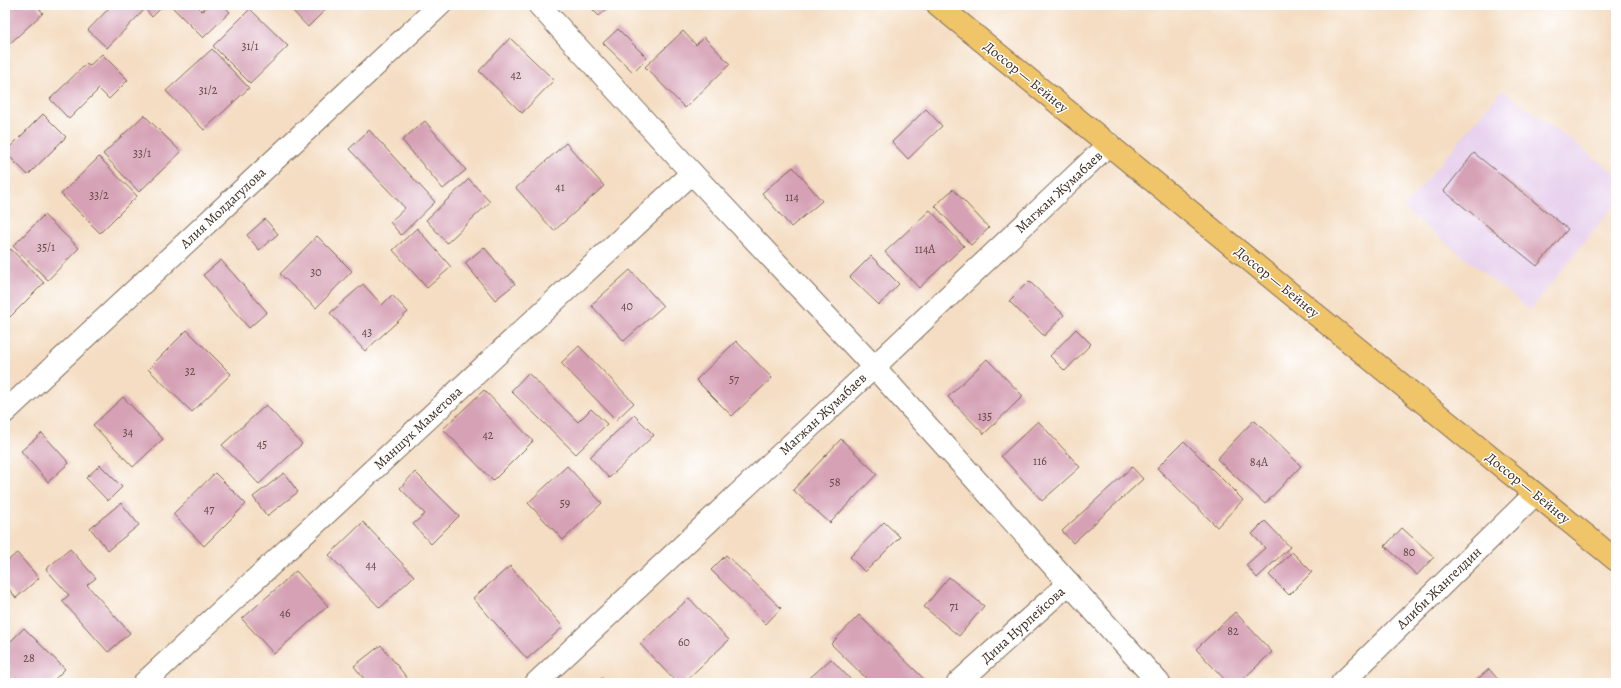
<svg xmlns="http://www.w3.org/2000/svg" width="1621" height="688" viewBox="0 0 1621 688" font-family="Alegreya,serif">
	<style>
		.built { fill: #e8d2ee }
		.building { fill: #d6a1b5 }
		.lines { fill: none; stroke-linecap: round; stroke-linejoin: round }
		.street-casing { stroke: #7c6957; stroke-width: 24 }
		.highway-casing { stroke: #7c6957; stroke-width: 24 }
		.street { stroke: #fff; stroke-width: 22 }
		.highway { stroke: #f0c469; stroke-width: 22 }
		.labels { text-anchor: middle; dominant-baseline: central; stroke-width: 3; stroke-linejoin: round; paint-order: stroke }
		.number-label { font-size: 12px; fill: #624844 }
		.street-label { font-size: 14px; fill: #3b2a1e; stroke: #fff }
	</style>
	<rect width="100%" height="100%" fill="#fff"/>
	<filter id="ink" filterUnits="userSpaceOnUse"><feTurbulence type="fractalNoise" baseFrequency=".025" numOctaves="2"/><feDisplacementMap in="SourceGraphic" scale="8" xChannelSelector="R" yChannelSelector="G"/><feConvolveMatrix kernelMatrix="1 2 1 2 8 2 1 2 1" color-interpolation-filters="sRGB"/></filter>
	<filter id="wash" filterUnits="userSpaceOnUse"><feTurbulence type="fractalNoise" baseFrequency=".012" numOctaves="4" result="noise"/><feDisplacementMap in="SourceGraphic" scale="16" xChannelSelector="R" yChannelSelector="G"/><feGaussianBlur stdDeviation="0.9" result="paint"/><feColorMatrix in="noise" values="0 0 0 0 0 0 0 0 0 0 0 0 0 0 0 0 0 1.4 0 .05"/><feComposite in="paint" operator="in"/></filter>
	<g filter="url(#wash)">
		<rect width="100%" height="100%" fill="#f4ddc2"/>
		<!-- built -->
		<polygon class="built" points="1502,90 1616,174 1616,203 1530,310 1403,208"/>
		<g id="blocks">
			<!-- building -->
			<g class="building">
				<polygon points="5,5 36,5 43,13 5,48"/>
				<polygon points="112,5 164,5 152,17 145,9 107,48 88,30"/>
				<polygon points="170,5 196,5 202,11 208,5 223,5 230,12 203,38"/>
				<polygon points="287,5 330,5 308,27"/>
				<polygon points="588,5 611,5 599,16"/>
				<polygon points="250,9 288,46 250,83 213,46"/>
				<polygon points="618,29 647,58 633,72 603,43"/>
				<polygon points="683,31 696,45 704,37 730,64 685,108 645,67"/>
				<polygon points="510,38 554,80 522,113 479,71"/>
				<polygon points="212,49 249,88 204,130 166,91"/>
				<polygon points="102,54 128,80 109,99 99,89 69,119 50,99 87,63 89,66"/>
				<polygon points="5,67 10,72 5,76"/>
				<polygon points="926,109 942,126 908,159 892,142"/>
				<polygon points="43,114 66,137 28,175 5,152"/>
				<polygon points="144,115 181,152 139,192 103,154"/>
				<polygon points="425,121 466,170 443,189 402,140"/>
				<polygon points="369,130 435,202 401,235 390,222 405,208 349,149"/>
				<polygon points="566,143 604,186 554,231 516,188"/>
				<polygon points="1474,153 1568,229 1537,266 1444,191"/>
				<polygon points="99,157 137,196 100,233 61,194"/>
				<polygon points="793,167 822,201 791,227 762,193"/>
				<polygon points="469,179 490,202 447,243 426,220"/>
				<polygon points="953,189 989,228 971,245 935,206"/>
				<polygon points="930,210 964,246 919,288 885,252"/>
				<polygon points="44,215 79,248 48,280 13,246"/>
				<polygon points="265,219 278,234 259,250 247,235"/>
				<polygon points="417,228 451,267 427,288 393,250"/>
				<polygon points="317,236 352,271 316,308 280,274"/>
				<polygon points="484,247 515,284 495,300 465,263"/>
				<polygon points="11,249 44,283 5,322 5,255"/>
				<polygon points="871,256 899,284 879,305 850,277"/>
				<polygon points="221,260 267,312 249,328 203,275"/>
				<polygon points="630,270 663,306 624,341 591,305"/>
				<polygon points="1029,281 1064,315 1044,336 1009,301"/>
				<polygon points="363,284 382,305 392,295 408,312 365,351 330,313"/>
				<polygon points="1076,329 1091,344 1065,371 1050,356"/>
				<polygon points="187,330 231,374 192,412 148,369"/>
				<polygon points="736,341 772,378 732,416 696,380"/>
				<polygon points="579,346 634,403 616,420 561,363"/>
				<polygon points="987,359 1023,396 984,434 948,397"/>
				<polygon points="528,373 578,422 591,409 607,424 576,454 511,391"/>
				<polygon points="484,390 533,441 493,481 443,429"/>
				<polygon points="123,397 163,439 133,467 93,425"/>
				<polygon points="266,405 302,444 259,484 222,445"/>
				<polygon points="634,415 654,435 609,478 590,457"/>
				<polygon points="1254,420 1301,466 1265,504 1217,459"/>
				<polygon points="1038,421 1080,467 1042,501 1001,456"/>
				<polygon points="42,433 69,463 48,482 21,451"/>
				<polygon points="841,439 877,474 830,523 793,490"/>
				<polygon points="1184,441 1243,500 1217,527 1157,468"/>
				<polygon points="100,465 122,487 108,501 86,478"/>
				<polygon points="567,466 602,503 563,540 528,503"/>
				<polygon points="1132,467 1143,479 1073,543 1062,531"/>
				<polygon points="415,472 459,516 431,544 413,524 425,514 400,488"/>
				<polygon points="215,473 246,504 204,546 173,514"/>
				<polygon points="284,473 298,492 267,516 253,497"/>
				<polygon points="121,503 139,525 108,550 90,528"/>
				<polygon points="1265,521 1290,547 1257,578 1246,565 1265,548 1252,534"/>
				<polygon points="363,522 414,576 380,608 329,555"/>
				<polygon points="884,522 900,537 865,572 850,557"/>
				<polygon points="1402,528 1434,557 1417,575 1385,546"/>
				<polygon points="70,549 96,578 87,585 130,633 108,652 62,601 69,595 46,569"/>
				<polygon points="1292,552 1312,572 1289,595 1269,575"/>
				<polygon points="17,553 39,578 16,598 5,584 5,563"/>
				<polygon points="726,555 781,608 766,624 711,570"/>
				<polygon points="510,566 563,627 527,659 473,598"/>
				<polygon points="296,571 328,606 274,654 242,619"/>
				<polygon points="949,577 984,606 959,636 924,607"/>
				<polygon points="689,598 729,640 683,683 677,683 640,644"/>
				<polygon points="1235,612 1272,652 1239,683 1228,683 1196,649"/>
				<polygon points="859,615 924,679 921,683 871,683 831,644"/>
				<polygon points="24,628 65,669 51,683 5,683 5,647"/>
				<polygon points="381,645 411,683 367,683 354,666"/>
				<polygon points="831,659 854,683 804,683"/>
				<polygon points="1489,669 1501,683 1473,683"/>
				<polygon points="602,678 607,683 597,683"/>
				<polygon points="1287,679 1291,683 1282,683"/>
				<polygon points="1403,679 1406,683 1398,683"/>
			</g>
		</g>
	</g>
	<g filter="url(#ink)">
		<use href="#blocks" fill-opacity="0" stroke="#7c6957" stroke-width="1"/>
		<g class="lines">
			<defs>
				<g id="street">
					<polyline points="539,5 692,173 874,367 1159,683"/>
					<polyline points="5,412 440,5"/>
					<polyline points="144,683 692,173"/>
					<polyline points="536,683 874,367 1109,144"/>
					<polyline points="958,683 1069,583"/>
					<polyline points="1342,683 1535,494"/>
				</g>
				<polyline id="highway" points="938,5 1616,560"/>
			</defs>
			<!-- street casing -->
			<use href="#street" class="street-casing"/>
			<!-- highway casing -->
			<use href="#highway" class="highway-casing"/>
			<!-- street -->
			<use href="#street" class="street"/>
			<!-- highway -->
			<use href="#highway" class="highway"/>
		</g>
	</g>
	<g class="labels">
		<!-- number labels -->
		<g class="number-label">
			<text x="250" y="46">31/1</text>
			<text x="516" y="75">42</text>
			<text x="208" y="90">31/2</text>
			<text x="142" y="153">33/1</text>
			<text x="560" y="187">41</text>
			<text x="99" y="195">33/2</text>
			<text x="792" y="197">114</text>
			<text x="46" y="247">35/1</text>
			<text x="925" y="249">114А</text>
			<text x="316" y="272">30</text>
			<text x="627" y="306">40</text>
			<text x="367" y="332">43</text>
			<text x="190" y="371">32</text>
			<text x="734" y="379">57</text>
			<text x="985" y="416">135</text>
			<text x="128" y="432">34</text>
			<text x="488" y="435">42</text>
			<text x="262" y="444">45</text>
			<text x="1040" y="461">116</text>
			<text x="1259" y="462">84А</text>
			<text x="835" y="482">58</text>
			<text x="565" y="503">59</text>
			<text x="209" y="509">47</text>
			<text x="1409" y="552">80</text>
			<text x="371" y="565">44</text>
			<text x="954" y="606">71</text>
			<text x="285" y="613">46</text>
			<text x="1233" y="631">82</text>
			<text x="684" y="642">60</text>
			<text x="29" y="658">28</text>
		</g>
		<!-- street labels -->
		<g class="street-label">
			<text transform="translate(1026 77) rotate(39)">Доссор — Бейнеу</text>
			<text transform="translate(1059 192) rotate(-43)">Магжан Жумабаев</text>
			<text transform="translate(223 208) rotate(-43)">Алия Молдагулова</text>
			<text transform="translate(1277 282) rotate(39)">Доссор — Бейнеу</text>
			<text transform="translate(823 414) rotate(-43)">Магжан Жумабаев</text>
			<text transform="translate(418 428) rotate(-43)">Маншук Маметова</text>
			<text transform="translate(1528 488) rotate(39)">Доссор — Бейнеу</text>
			<text transform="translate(1439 588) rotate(-44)">Алиби Жангелдин</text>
			<text transform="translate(1023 625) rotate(-42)">Дина Нурпейсова</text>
		</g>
	</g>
	<!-- margin -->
	<rect width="1621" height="688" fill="none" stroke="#fff" stroke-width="20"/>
</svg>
